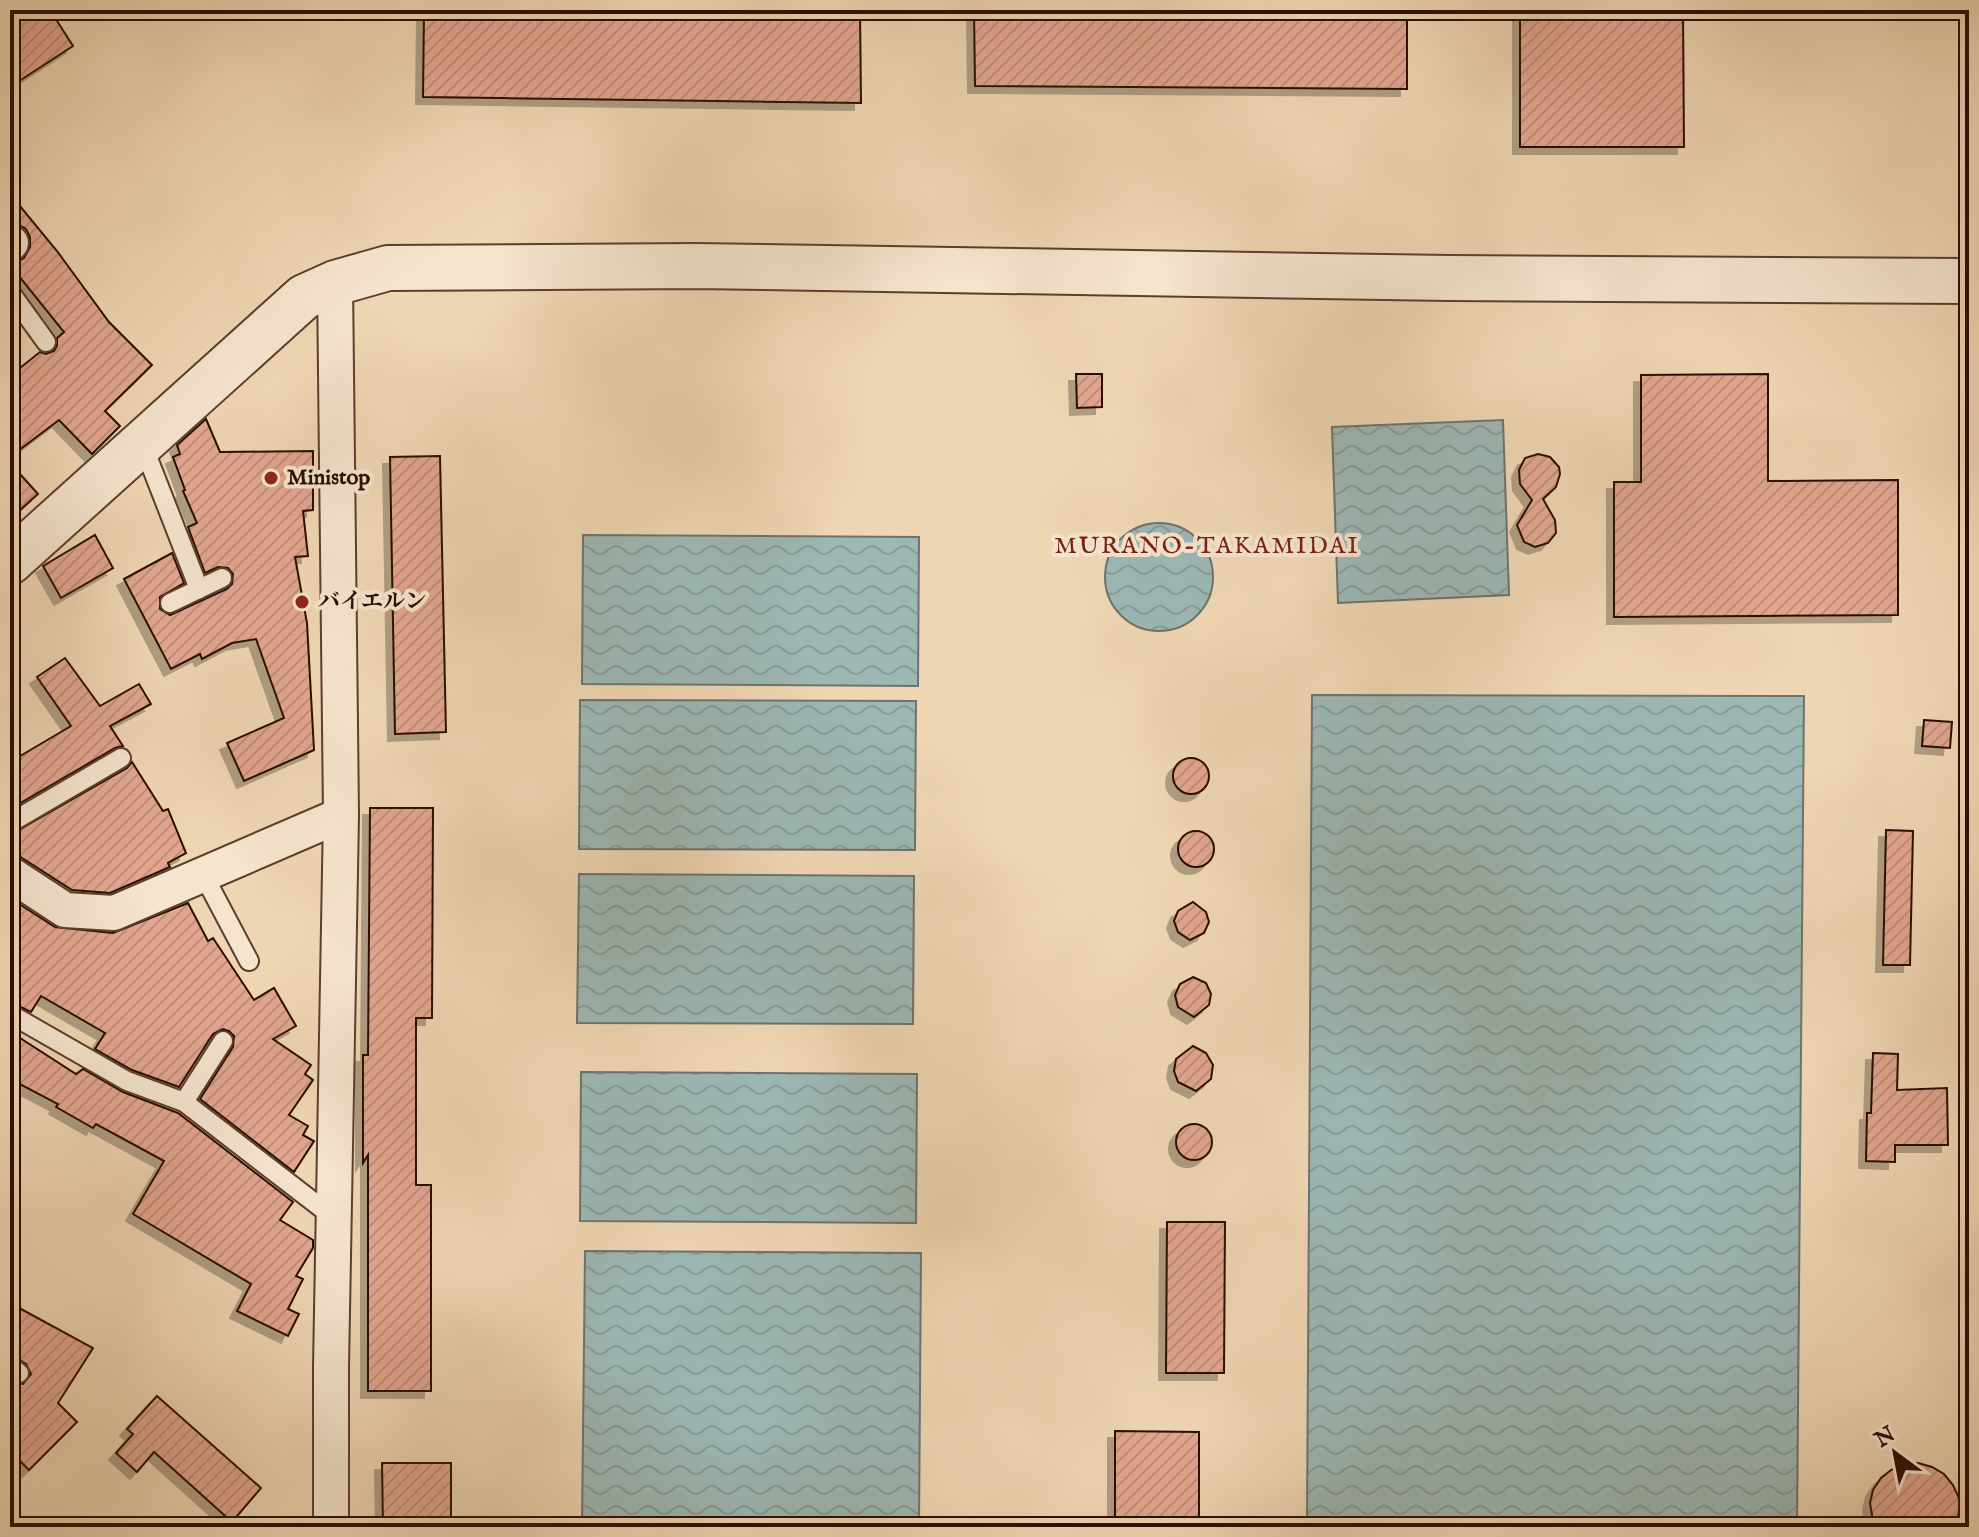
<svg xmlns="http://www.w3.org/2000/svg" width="1979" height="1537" viewBox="0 0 1979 1537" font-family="'IM FELL English','Noto Serif JP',serif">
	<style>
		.water { fill: url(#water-waves); stroke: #6e736d; stroke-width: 2 }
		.building { fill: url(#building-hatch); stroke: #2a0c02; stroke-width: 2; filter: url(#shadow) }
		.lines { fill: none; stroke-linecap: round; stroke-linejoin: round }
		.service-casing { stroke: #5b3e2e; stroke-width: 22 }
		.minor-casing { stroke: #5b3e2e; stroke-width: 38 }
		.tertiary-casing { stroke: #5b3e2e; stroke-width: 48 }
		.service { stroke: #f5e4ce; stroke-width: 18 }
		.minor { stroke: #f5e4ce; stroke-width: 34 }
		.tertiary { stroke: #f5e4ce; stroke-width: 44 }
		.poi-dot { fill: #8f2418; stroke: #f5e4ce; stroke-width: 3 }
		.labels { text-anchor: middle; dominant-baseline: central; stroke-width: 8; stroke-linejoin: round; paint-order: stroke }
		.poi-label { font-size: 22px; font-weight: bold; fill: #2a0c02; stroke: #f5e4ce; text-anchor: start }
		.neighbourhood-label { font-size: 24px; letter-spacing: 2px; fill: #7a1f14; stroke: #f5e4ce }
	</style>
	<defs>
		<pattern id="water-waves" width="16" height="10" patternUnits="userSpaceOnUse" patternTransform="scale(2)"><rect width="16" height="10" fill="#9cb7b4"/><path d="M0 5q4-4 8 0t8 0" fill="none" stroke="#879c99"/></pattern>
		<pattern id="building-hatch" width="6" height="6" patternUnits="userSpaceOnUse" patternTransform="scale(2)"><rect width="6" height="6" fill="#e2a68f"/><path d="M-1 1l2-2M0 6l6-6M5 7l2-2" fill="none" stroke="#c28e7a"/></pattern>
		<filter id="shadow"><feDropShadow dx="-7" dy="7" stdDeviation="0" flood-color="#0004"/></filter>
	</defs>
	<rect width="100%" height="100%" fill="#efd6b3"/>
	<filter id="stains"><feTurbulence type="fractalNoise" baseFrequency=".0025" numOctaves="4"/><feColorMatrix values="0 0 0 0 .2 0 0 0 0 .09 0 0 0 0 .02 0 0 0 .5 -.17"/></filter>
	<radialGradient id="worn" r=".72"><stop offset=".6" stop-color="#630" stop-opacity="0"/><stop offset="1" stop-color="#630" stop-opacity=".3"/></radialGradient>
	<!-- water -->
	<g class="water">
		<polygon points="1503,420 1509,595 1338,603 1332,427"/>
		<circle cx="1159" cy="577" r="54"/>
		<polygon points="583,535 919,537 918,686 582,684"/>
		<polygon points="1312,695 1804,696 1797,1527 1307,1527"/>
		<polygon points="580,700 916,701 915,850 579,849"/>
		<polygon points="579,874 914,876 913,1024 577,1023"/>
		<polygon points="581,1072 917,1074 916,1223 580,1221"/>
		<polygon points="585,1251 921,1253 919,1527 582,1527"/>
	</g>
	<!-- building -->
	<g class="building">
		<polygon points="10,10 50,10 73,46 10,87"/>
		<polygon points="424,10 860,10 861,103 423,97"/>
		<polygon points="974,10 1407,10 1407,89 975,86"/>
		<polygon points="1520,10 1683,10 1684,147 1520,147"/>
		<polygon points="10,194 57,251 109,322 152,365 105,411 120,426 92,454 59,420 10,457 10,376 40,352 46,354 54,351 57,346 57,338 64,332 10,265 24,258 30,247 30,237 26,229 17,224 10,224"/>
		<polygon points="1076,374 1102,374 1102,407 1077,408"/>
		<polygon points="1768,374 1768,481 1898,480 1898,615 1614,617 1614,482 1641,482 1641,375"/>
		<polygon points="206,419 220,452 313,451 313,510 303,511 308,556 295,557 307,623 314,750 244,781 227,743 284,718 256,639 232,643 202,659 200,654 171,669 124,579 172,553 184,583 160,597 160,609 170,615 227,589 232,584 233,574 228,568 218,567 205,573 188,527 197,523 183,491 185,490 173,457 180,454 177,445"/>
		<polygon points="1538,454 1550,457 1559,467 1560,474 1556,487 1543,499 1555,520 1556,533 1548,543 1535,547 1524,542 1517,525 1532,500 1520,484 1519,470 1525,458"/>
		<polygon points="440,456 446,732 395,734 390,457"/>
		<polygon points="10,463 38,494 10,519"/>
		<polygon points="95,535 113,568 61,598 43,566"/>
		<polygon points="65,658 100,706 139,684 151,704 110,726 123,746 115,748 10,809 10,762 71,726 37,677"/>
		<polygon points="1924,720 1952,722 1950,748 1922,746"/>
		<circle cx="1191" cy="776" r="18"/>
		<polygon points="132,762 163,811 168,809 186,853 168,863 170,867 110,893 72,890 19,856 10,842 10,835 127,768"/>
		<polygon points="370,808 433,808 432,1018 416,1018 416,1185 431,1185 431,1391 368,1391 368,1155 363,1163 363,1055 368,1055"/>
		<polygon points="1886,830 1913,831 1910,965 1883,965"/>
		<circle cx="1196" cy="849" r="18"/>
		<polygon points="13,900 55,927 113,933 188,903 208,941 213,938 254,1000 274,988 296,1026 273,1039 311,1065 305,1074 313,1080 289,1115 308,1126 303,1135 314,1141 294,1172 200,1099 233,1047 234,1036 229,1031 223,1029 213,1034 179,1087 132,1070 95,1049 105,1033 41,996 31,1012 10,1002 10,904"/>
		<polygon points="1193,902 1206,912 1209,922 1204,933 1190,940 1178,932 1174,921 1178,911"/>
		<polygon points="1193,977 1206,983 1211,994 1209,1005 1194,1017 1178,1007 1175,995 1180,984"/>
		<polygon points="10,1028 19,1033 17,1036 76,1074 83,1069 123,1092 178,1113 293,1202 280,1220 313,1240 313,1248 296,1276 303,1279 288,1309 299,1314 288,1336 237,1311 251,1284 133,1214 164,1161 96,1124 93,1128 56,1107 58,1104 10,1079"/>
		<polygon points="1193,1046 1206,1053 1213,1065 1211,1079 1196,1091 1178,1082 1174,1071 1176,1059"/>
		<polygon points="1873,1053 1898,1054 1897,1090 1947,1088 1948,1145 1895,1145 1895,1162 1866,1161 1867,1113 1871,1113"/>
		<circle cx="1194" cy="1142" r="18"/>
		<polygon points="1167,1222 1225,1222 1224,1373 1166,1373"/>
		<polygon points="10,1303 93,1348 58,1403 77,1422 29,1470 10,1451 10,1381 23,1384 31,1374 26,1364 10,1354"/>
		<polygon points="157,1396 261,1488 232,1522 154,1452 137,1472 116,1453 133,1434 127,1429"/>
		<polygon points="1115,1431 1199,1432 1199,1527 1115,1527"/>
		<polygon points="382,1463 451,1463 451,1527 383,1527"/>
		<polygon points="1918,1463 1932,1467 1944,1474 1953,1485 1959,1498 1959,1512 1955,1527 1874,1527 1870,1503 1873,1490 1881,1478 1891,1470 1904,1464"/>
	</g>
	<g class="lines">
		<defs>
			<g id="service">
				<polyline points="10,292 46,342"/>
				<polyline points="142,443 199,589"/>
				<polyline points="170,603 222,578"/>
				<polyline points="10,823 121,758"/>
				<polyline points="203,874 249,961"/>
				<polyline points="10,1014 127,1081 184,1102 333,1217"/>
				<polyline points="184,1102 223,1041"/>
				<polyline points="10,1366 19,1373"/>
			</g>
			<g id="minor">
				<polyline points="10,244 11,243"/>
				<polyline points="10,874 65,910 114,913 341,815"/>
				<polyline points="331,1527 331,1367 341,815 335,283"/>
			</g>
			<polyline id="tertiary" points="10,562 304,297 335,283 388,268 697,266 1449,278 1969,281"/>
		</defs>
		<!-- service casing -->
		<use href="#service" class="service-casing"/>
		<!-- minor casing -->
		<use href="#minor" class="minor-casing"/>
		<!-- tertiary casing -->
		<use href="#tertiary" class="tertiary-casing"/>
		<!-- service -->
		<use href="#service" class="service"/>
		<!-- minor -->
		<use href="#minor" class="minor"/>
		<!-- tertiary -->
		<use href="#tertiary" class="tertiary"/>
	</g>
	<!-- markers -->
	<g class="poi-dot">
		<circle cx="271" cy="478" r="8"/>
		<circle cx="302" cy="602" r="8"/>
	</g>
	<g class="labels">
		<!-- poi labels -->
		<g class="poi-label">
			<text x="287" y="478">Ministop</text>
			<text x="318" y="602">バイエルン</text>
		</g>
		<!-- neighbourhood labels -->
		<g class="neighbourhood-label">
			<text x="1207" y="546">MURANO-TAKAMIDAI</text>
		</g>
	</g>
	<!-- margin -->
	<rect width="1979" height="1537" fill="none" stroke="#efd6b3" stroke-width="40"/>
	<rect x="12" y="12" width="1955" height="1513" fill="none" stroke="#2a0c02" stroke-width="4"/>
	<rect x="20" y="20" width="1939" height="1497" fill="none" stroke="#2a0c02" stroke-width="2"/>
	<!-- north arrow -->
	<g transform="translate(1895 1453) rotate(328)" stroke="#f5e4ce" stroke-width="6" paint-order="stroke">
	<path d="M0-6L14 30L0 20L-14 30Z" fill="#2a0c02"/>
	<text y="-12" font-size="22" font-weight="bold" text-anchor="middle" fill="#2a0c02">N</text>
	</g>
	<rect width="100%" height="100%" filter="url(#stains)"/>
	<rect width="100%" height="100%" fill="url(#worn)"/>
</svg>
